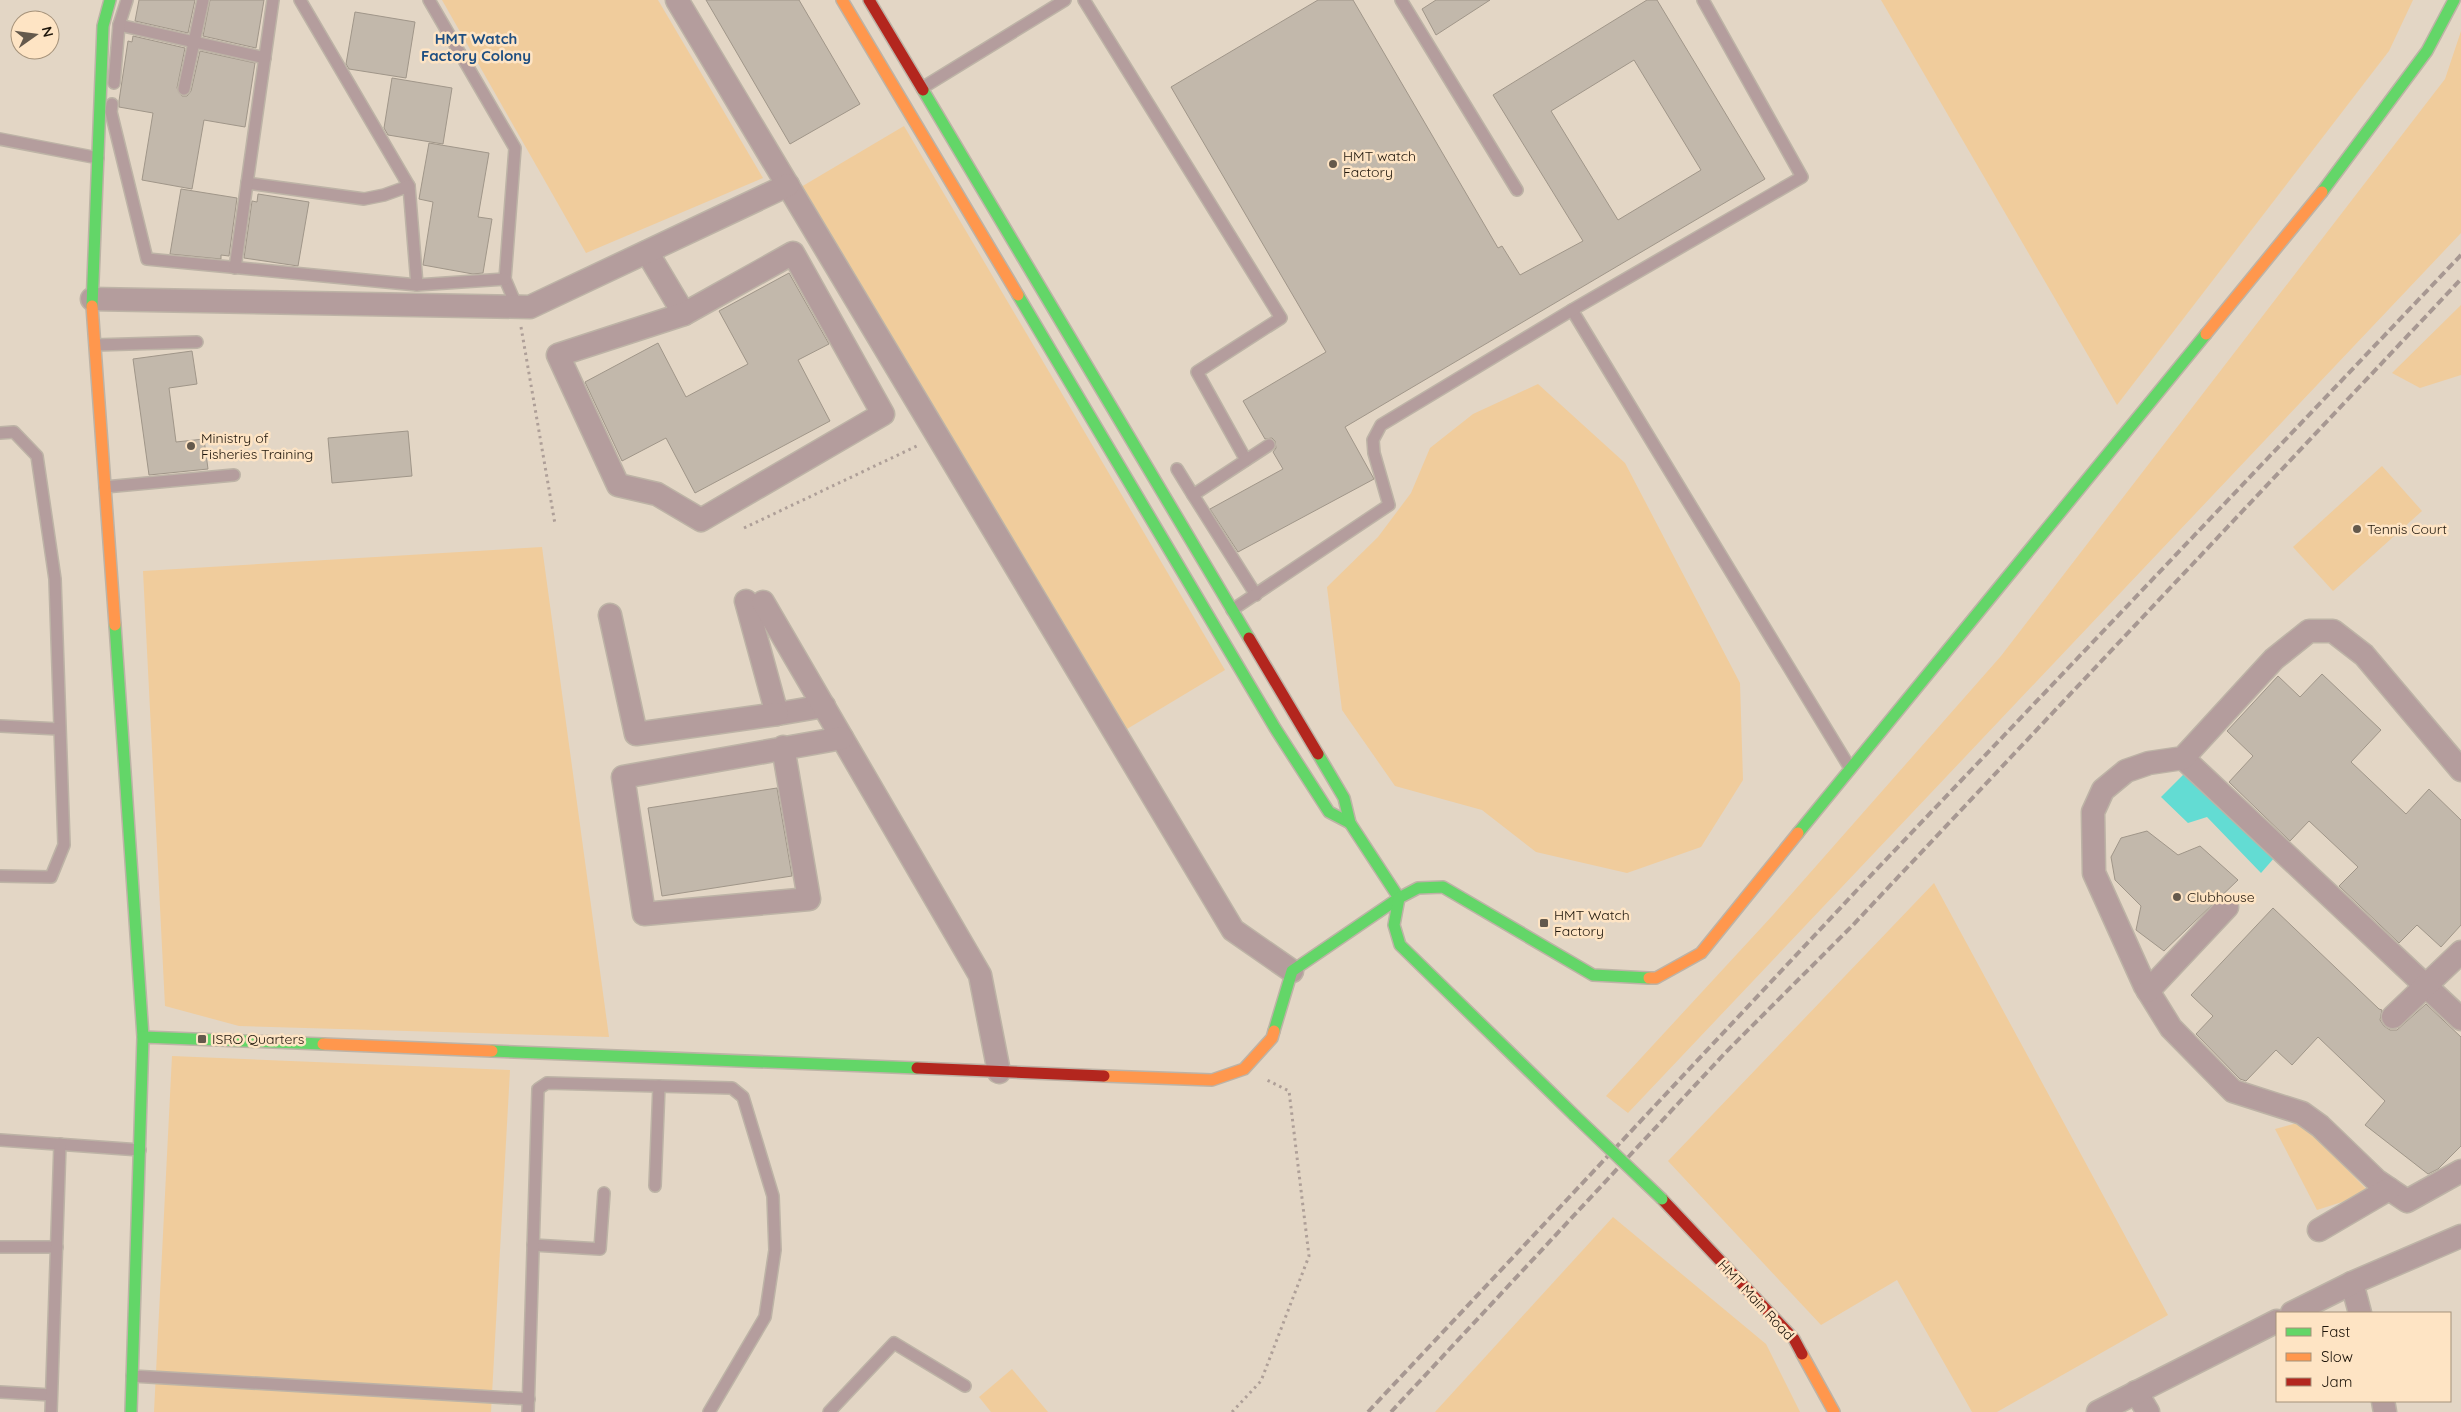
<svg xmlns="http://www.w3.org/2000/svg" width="2461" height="1412" viewBox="0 0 2461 1412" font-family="Quicksand,sans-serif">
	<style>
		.green { fill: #f0cc9c }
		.water { fill: #63dcd3 }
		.building { fill: #c2b8ab; stroke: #a09689; fill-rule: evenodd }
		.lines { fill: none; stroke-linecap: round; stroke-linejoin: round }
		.lane-casing { stroke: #bdb3a6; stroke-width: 14 }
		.street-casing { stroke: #bdb3a6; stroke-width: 25 }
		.fast-casing { stroke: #bdb3a6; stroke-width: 14 }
		.slow-casing { stroke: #bdb3a6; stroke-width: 14 }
		.jam-casing { stroke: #bdb3a6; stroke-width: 14 }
		.path { stroke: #ae9f98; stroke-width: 3; stroke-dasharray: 2.5 4; stroke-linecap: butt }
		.lane { stroke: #b49d9d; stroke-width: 11 }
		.street { stroke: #b49d9d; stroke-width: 22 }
		.fast { stroke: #63d668; stroke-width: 11 }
		.slow { stroke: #ff974d; stroke-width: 11 }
		.jam { stroke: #b3261e; stroke-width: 11 }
		.rail { stroke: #a79892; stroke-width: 4; stroke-dasharray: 8 4; stroke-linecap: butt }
		.fast-bridge-casing { stroke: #bdb3a6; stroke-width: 14; stroke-linecap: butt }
		.fast-bridge { stroke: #63d668; stroke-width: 11 }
		.poi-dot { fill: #64594c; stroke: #fee4c4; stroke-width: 2 }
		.labels { text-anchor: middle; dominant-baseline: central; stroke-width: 5; stroke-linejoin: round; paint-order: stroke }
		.poi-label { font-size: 14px; fill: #1f160b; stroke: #fee4c4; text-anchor: start }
		.street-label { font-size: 14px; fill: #1f160b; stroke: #fee4c4 }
		.neighbourhood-label { font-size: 15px; font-weight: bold; fill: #1e4e81; stroke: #fee4c4 }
	</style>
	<rect width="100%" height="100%" fill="#e3d6c5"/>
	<!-- green -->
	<g class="green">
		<polygon points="442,0 658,0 763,178 586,253"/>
		<polygon points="1881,0 2413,0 2389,51 2117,405"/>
		<polygon points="2461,31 2461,233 1628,1113 1606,1096 1773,915 2001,656 2445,79"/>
		<polygon points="904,126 1225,670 1122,732 801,187"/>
		<polygon points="2461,305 2461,375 2420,388 2392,373"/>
		<polygon points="1538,384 1625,463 1740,683 1743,780 1701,847 1627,873 1536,852 1482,810 1395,786 1342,710 1327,587 1378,537 1411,493 1430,448 1473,414"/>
		<polygon points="2382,466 2422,511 2333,591 2293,547"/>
		<polygon points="542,547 609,1037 239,1026 165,1006 143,571"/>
		<polygon points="1934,883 2168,1315 1997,1412 1972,1412 1897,1280 1821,1325 1668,1161"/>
		<polygon points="172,1056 510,1070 491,1412 154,1412"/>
		<polygon points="2301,1122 2370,1193 2317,1210 2275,1129"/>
		<polygon points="1613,1217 1766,1344 1800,1412 1435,1412"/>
		<polygon points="1012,1369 1048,1412 991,1412 979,1397"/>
	</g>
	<!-- water -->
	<polygon class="water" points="2186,772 2275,857 2261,873 2207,817 2188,823 2161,797"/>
	<!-- building -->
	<g class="building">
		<polygon points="139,0 195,0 188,33 135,21"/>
		<polygon points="210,0 264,0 256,48 203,36"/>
		<polygon points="706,0 799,0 860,104 790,144"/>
		<path d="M1318,0H1353L1498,248L1502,246L1520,275L1583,241L1493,95L1647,0H1657L1765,179L1345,427L1374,479L1238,552L1210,509L1283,469L1273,452L1276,448L1275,441L1272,438L1265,439L1243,401L1326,352L1171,87ZM1634,60L1701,170L1618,220L1551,111Z"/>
		<polygon points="1436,0 1490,0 1436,35 1422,9"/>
		<polygon points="355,12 415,22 406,78 349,69 346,64"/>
		<polygon points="133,36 185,48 177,88 182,96 187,96 191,91 200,51 255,63 245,127 204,120 192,189 142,180 153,113 119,107 119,101 128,41 132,42"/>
		<polygon points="392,78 452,88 443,144 388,135 384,128"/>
		<polygon points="429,143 489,153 478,217 492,219 483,273 473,274 423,265 433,202 419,199"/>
		<polygon points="181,189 237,198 229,256 221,255 221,259 170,254"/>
		<polygon points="258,194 309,202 298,266 244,258 252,201 257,202"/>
		<polygon points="789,273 829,344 798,360 830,421 695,493 666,438 622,461 585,382 658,343 686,397 748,364 719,311"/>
		<polygon points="192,351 197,384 169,388 176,442 204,439 208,469 149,475 133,359"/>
		<polygon points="408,431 412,476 332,483 328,438"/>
		<polygon points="2322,674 2381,730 2351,762 2406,814 2429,789 2461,820 2461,925 2441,947 2417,925 2399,943 2339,886 2358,867 2309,821 2290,841 2229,782 2253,756 2227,731 2278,676 2300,697"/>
		<polygon points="777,788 792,876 662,896 648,808"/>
		<polygon points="2147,831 2178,855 2200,846 2238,880 2164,951 2136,930 2141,906 2115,880 2111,857 2121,838"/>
		<polygon points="2273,908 2379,1009 2382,1010 2380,1020 2384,1026 2390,1030 2397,1030 2426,1004 2461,1037 2461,1146 2438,1169 2428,1174 2365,1125 2385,1101 2318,1037 2292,1065 2276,1050 2246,1081 2240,1079 2196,1034 2213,1016 2191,995"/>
	</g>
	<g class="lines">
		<defs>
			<g id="lane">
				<polyline points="300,0 409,186 417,285"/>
				<polyline points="429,0 515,148 505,279 517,307"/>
				<polyline points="1084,0 1281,318 1197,372 1246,460"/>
				<polyline points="1401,0 1517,190"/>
				<polyline points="119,25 265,58"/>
				<polyline points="114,83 119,25 127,0"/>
				<polyline points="922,88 1065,0"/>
				<polyline points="184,89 203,0"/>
				<polyline points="112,104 111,112 147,259 417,285 505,279"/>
				<polyline points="0,139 98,158"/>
				<polyline points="247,183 364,199 384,195 409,186"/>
				<polyline points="235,268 273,0"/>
				<polyline points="1572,310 1850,768"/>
				<polyline points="95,345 197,342"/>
				<polyline points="0,433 14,432 37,456 55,579 64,845 51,877 0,876"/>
				<polyline points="1177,469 1193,495"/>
				<polyline points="105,487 234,475"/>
				<polyline points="1256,595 1193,495 1269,445"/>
				<polyline points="1232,610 1389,505 1374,453 1373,440 1381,425 1572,310 1802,177 1703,0"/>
				<polyline points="0,726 59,729"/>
				<polyline points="0,1140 140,1150"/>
				<polyline points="655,1186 659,1086"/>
				<polyline points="533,1245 600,1249 604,1193"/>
				<polyline points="0,1247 57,1247"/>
				<polyline points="132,1376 529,1399"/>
				<polyline points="0,1392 51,1395"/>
				<polyline points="51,1412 60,1144"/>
				<polyline points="528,1412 538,1089 547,1083 732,1088 743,1097 773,1196 775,1250 765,1317 709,1412"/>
				<polyline points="829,1412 894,1343 965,1386"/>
			</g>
			<g id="street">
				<polyline points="677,0 1233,930 1292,971"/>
				<polyline points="647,252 684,314"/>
				<polygon points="793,253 883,414 701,520 657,494 618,485 558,355 684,314"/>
				<polyline points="92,299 530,307 788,185"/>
				<polyline points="746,601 777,714 824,706"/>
				<polyline points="763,602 980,975 999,1072"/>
				<polyline points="610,615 636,734 777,714"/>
				<polyline points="783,747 809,899 644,914 623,777 842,738"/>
				<polyline points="2183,758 2461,1019"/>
				<polyline points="2461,770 2364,655 2333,631 2309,631 2274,659 2183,758 2149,763 2126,771 2103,790 2093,812 2094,873 2145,986 2171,1028 2233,1091 2302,1113 2320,1126 2376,1180 2407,1201 2461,1171"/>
				<polyline points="2148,991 2227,907"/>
				<polyline points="2393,1017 2461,952"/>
				<polyline points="2319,1230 2389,1189"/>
				<polyline points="2352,1283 2360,1313"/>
				<polyline points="2292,1313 2352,1283 2461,1236"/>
				<polyline points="2136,1392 2148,1412"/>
				<polyline points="2383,1401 2385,1412"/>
				<polyline points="2098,1412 2277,1321"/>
			</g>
			<g id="fast">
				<polyline points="923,90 1249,638"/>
				<polyline points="2322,192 2427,51 2454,0"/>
				<polyline points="1018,295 1275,728 1329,812 1350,823"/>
				<polyline points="92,306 103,26 110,0"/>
				<polyline points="115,625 143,1037"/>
				<polyline points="1798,833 2206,334"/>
				<polyline points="1274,1031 1292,971 1399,898 1350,823 1344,798 1318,754"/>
				<polyline points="492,1051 917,1068"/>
				<polyline points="1574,1115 1400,945 1394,925 1399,898 1418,888 1443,887 1593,975 1649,978"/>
				<polyline points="131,1412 143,1037 323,1044"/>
			</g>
			<g id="slow">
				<polyline points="842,0 1018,295"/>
				<polyline points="92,306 115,625"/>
				<polyline points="2206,334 2322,192"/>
				<polyline points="1649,978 1656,978 1701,953 1798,833"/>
				<polyline points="323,1044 492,1051"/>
				<polyline points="1104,1076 1212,1080 1244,1069 1272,1038 1274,1031"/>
				<polyline points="1802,1354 1834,1412"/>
			</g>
			<g id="jam">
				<polyline points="869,0 923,90"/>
				<polyline points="1249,638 1318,754"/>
				<polyline points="917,1068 1104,1076"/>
				<polyline points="1662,1199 1794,1339 1802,1354"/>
			</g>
		</defs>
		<!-- lane casing -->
		<use href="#lane" class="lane-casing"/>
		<!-- street casing -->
		<use href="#street" class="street-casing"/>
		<!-- fast casing -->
		<use href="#fast" class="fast-casing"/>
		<!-- slow casing -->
		<use href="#slow" class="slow-casing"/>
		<!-- jam casing -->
		<use href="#jam" class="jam-casing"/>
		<!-- path -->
		<g class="path">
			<polyline points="521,327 555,524"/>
			<polyline points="744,528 919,445"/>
			<polyline points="1232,1412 1261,1381 1309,1256 1289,1091 1265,1079"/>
		</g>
		<!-- lane -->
		<use href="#lane" class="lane"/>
		<!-- street -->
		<use href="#street" class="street"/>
		<!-- fast -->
		<use href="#fast" class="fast"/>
		<!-- slow -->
		<use href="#slow" class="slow"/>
		<!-- jam -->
		<use href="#jam" class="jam"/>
		<!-- rail -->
		<g class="rail">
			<polyline points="1368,1412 1858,889 2461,255"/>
			<polyline points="1391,1412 1726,1052 1852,926 2461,279"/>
		</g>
		<defs>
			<polyline id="fast-bridge" points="1574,1115 1662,1199"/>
		</defs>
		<!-- fast-bridge casing -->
		<use href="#fast-bridge" class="fast-bridge-casing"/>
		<!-- fast-bridge -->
		<use href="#fast-bridge" class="fast-bridge"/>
	</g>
	<!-- markers -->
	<g class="poi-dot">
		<circle cx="1333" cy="164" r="5"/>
		<circle cx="191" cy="446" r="5"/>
		<circle cx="2357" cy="529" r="5"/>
		<circle cx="2177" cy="897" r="5"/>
		<rect x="1539" y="918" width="10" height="10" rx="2.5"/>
		<rect x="197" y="1034" width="10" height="10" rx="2.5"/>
	</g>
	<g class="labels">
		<!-- poi labels -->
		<g class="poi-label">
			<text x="1343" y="156">HMT watch<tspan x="1343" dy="16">Factory</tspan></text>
			<text x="201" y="438">Ministry of<tspan x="201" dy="16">Fisheries Training</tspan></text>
			<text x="2367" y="529">Tennis Court</text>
			<text x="2187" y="897">Clubhouse</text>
			<text x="1554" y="915">HMT Watch<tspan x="1554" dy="16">Factory</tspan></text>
			<text x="212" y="1039">ISRO Quarters</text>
		</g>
		<!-- street labels -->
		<g class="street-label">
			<text transform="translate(1756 1300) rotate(47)">HMT Main Road</text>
		</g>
		<!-- neighbourhood labels -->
		<g class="neighbourhood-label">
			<text x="476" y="38">HMT Watch<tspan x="476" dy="17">Factory Colony</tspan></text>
		</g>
	</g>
	<!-- legend -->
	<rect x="2276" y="1312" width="175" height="90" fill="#fee4c4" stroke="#a5927a"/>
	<rect x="2286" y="1328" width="25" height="8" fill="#63d668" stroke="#a5927a"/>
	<text x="2321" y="1337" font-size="15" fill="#1f160b">Fast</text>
	<rect x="2286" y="1353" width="25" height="8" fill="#ff974d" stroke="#a5927a"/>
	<text x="2321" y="1362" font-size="15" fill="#1f160b">Slow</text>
	<rect x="2286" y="1378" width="25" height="8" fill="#b3261e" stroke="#a5927a"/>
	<text x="2321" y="1387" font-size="15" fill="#1f160b">Jam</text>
	<!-- north arrow -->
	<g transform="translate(35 35) rotate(76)"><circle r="24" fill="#fee4c4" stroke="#a5927a"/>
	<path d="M0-4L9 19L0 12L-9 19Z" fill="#64594c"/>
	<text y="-8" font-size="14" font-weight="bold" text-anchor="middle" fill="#1f160b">N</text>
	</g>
</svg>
